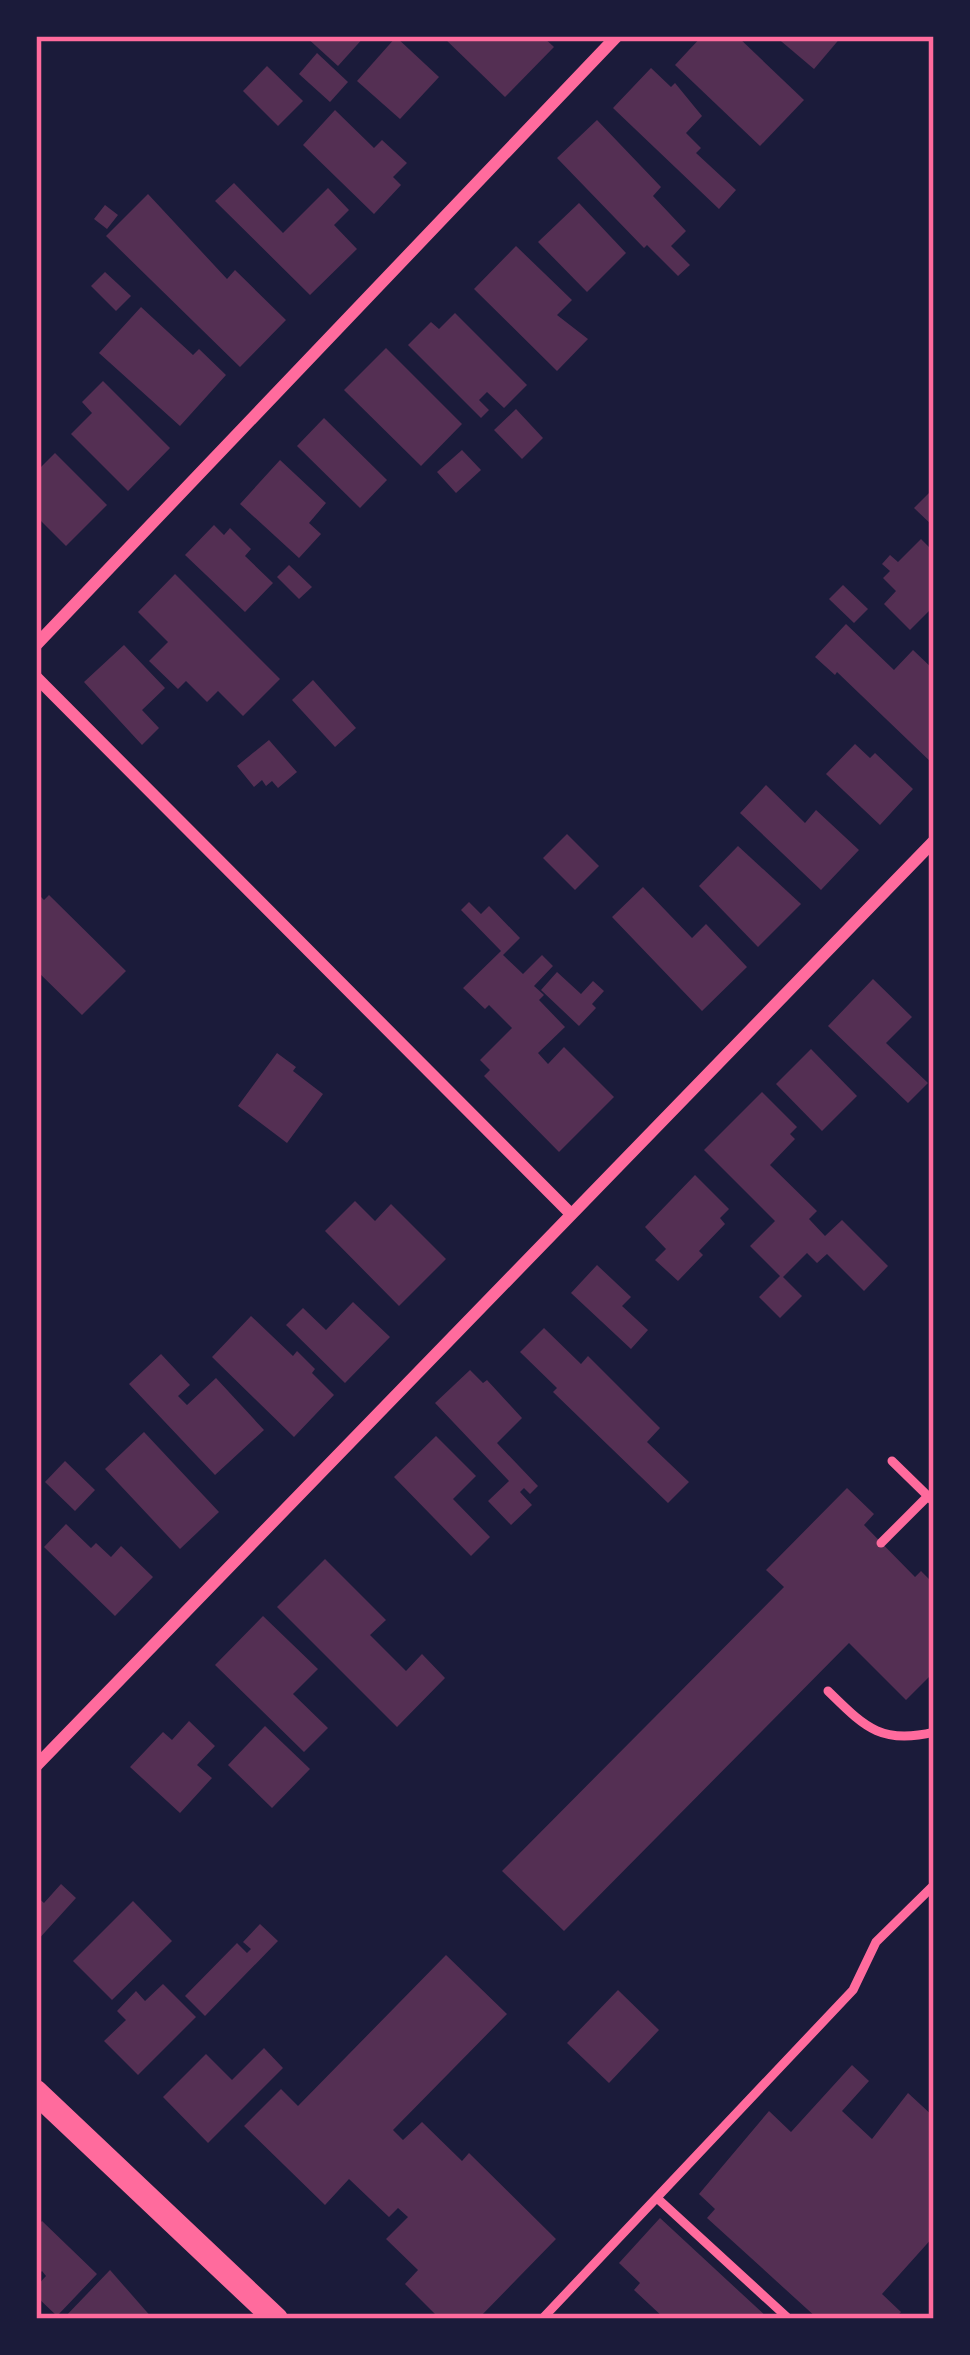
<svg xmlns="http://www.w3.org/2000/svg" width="970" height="2355" viewBox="0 0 970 2355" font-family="Commissioner,sans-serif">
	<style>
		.building { fill: #542f53 }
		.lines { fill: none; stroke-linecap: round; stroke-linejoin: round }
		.service { stroke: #ff6b9d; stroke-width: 9 }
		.minor { stroke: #ff6b9d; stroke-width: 12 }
		.secondary { stroke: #ff6b9d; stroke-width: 24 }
		.neatline { fill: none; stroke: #ff6b9d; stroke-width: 4.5 }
	</style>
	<rect width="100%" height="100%" fill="#1b1b3a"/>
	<!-- building -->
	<g class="building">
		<polygon points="305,36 365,36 338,66"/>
		<polygon points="442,36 542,36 554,47 505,97"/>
		<polygon points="702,36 737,36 804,100 760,146 675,65"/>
		<polygon points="775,36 842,36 814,69"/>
		<polygon points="396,37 439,77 400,119 357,81"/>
		<polygon points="317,53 348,82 330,102 299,74"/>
		<polygon points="267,66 303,101 278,126 243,91"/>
		<polygon points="651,68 671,87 675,83 702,116 686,133 701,148 696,153 736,190 719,209 613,108"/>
		<polygon points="335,110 374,148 382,140 407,163 393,177 401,185 374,214 303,145"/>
		<polygon points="597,120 661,187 653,196 686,231 671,246 690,265 678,276 647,245 644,248 557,158"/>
		<polygon points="234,183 283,233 328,188 349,210 334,225 357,249 310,295 215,201"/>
		<polygon points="148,194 227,279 235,270 286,320 240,367 106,236"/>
		<polygon points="579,203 626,253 587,292 538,242"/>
		<polygon points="105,205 118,215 107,229 94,219"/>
		<polygon points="516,246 572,300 557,315 588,339 557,371 474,289"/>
		<polygon points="105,272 131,296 116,311 91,286"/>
		<polygon points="141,307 193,355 199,349 226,375 180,426 99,353"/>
		<polygon points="455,313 527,385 504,408 487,392 479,400 489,410 481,418 408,345 431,322 439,329"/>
		<polygon points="386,348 462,424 421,466 344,390"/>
		<polygon points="103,381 170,448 128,491 71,434 92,413 82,402"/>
		<polygon points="516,409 543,438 522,459 494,430"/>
		<polygon points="324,418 387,480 360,508 297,446"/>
		<polygon points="462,450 481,470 456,493 437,472"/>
		<polygon points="55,453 107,505 66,546 36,516 36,472"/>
		<polygon points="280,460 326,503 309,523 321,534 299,558 240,504"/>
		<polygon points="934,488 934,527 914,508"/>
		<polygon points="214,525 224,535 230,528 251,549 245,556 273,583 245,612 185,555"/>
		<polygon points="921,539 934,552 934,606 910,630 884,604 896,591 883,578 890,571 882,564 890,555 898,562"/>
		<polygon points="289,565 312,587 299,599 277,577"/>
		<polygon points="175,574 280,679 243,716 218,691 207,702 186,681 178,689 149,661 168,642 138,612"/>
		<polygon points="843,585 868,609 854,623 829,599"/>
		<polygon points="846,624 894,670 913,650 934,670 934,765 837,672 835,675 815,657"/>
		<polygon points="124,645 165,688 142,710 159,728 142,745 84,682"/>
		<polygon points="313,680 356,728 335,747 292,700"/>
		<polygon points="269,740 297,772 278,788 272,781 266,786 262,780 254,787 237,766"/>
		<polygon points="855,744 870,758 875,753 913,789 880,825 826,774"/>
		<polygon points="766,785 805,823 816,810 859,850 821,890 740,813"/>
		<polygon points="567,834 599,866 575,890 543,858"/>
		<polygon points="738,846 801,904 758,947 699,886"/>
		<polygon points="643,887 692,938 706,924 747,967 702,1011 612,917"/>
		<polygon points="36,892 44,900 49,895 126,971 82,1015 36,970"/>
		<polygon points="469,902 481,914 489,906 520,938 503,955 523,974 542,955 553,966 534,986 544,995 539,1000 565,1027 538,1053 548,1064 564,1047 614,1097 559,1152 484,1076 490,1070 480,1060 512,1028 489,1005 485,1009 463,988 501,951 461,910"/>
		<polygon points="557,972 581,994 593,981 604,991 592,1004 596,1008 579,1026 541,990"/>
		<polygon points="873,979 912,1017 886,1043 928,1083 908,1103 828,1026"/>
		<polygon points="811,1049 857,1096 822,1131 776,1084"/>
		<polygon points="277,1053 296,1067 293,1071 323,1094 287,1143 238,1106"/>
		<polygon points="762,1092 797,1127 790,1134 795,1139 770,1165 817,1211 809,1219 825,1236 842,1220 888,1266 864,1291 827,1254 817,1263 807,1253 783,1277 802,1296 780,1318 759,1297 780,1276 750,1246 775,1221 704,1150"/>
		<polygon points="695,1175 729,1209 720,1218 725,1224 699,1251 703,1255 678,1281 655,1260 666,1249 645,1227"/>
		<polygon points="355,1201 375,1221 391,1204 446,1259 399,1306 325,1231"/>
		<polygon points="597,1265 631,1297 622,1306 648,1330 631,1349 571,1293"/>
		<polygon points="353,1302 390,1337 345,1383 286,1325 303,1308 326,1330"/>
		<polygon points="251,1316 293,1356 297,1351 315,1369 312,1373 334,1395 294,1437 212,1357"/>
		<polygon points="544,1328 581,1364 588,1356 660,1428 647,1442 689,1482 668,1503 553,1392 557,1388 520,1352"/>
		<polygon points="161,1354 190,1385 178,1396 187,1405 216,1378 264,1430 215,1475 129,1384"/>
		<polygon points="470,1370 483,1383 487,1380 522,1418 497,1443 538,1486 530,1494 524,1488 520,1492 532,1505 511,1525 488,1501 509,1481 435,1403"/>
		<polygon points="144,1432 219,1512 180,1549 105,1469"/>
		<polygon points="436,1436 476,1476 453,1499 490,1537 471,1556 394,1477"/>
		<polygon points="65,1461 95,1490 75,1511 45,1482"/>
		<polygon points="847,1488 874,1514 864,1525 915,1577 921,1571 934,1584 934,1672 906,1700 849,1643 564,1931 502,1871 784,1587 766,1570"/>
		<polygon points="66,1524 91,1548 96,1543 111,1557 121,1546 153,1577 115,1616 44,1547"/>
		<polygon points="325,1559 386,1620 370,1635 406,1671 422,1654 445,1678 397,1727 277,1607"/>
		<polygon points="263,1616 318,1669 293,1694 328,1728 304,1752 215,1665"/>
		<polygon points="189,1721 215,1746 197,1765 212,1778 180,1813 130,1767 163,1732 172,1740"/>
		<polygon points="265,1726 310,1769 272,1808 228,1765"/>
		<polygon points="61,1884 76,1898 36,1942 36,1896 44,1903"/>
		<polygon points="133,1901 172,1941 112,2000 73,1961"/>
		<polygon points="260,1924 278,1941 205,2016 185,1996 237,1943 247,1953 251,1949 243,1942"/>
		<polygon points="446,1955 507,2014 393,2130 403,2140 422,2122 462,2161 469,2153 556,2239 478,2319 440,2319 405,2284 418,2270 386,2239 408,2217 398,2208 389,2217 349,2179 325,2205 244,2126 281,2089 298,2106"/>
		<polygon points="163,1984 196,2017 138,2075 104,2041 126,2020 117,2011 136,1991 145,2001"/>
		<polygon points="618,1990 659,2030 609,2083 567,2043"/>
		<polygon points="264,2048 283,2068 208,2143 163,2097 206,2054 232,2080"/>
		<polygon points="852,2065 869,2081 842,2111 872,2139 908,2093 934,2117 934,2236 882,2294 901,2312 895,2319 818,2319 707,2218 715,2209 699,2194 769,2111 791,2132"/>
		<polygon points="660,2218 769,2319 665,2319 634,2290 640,2283 619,2263"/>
		<polygon points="42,2221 97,2274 57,2316 36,2296 36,2287 46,2276 42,2271 36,2277 36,2227"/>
		<polygon points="110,2270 153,2319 63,2319"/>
	</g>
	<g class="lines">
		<!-- service -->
		<g class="service">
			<polyline points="892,1461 934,1502"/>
			<polyline points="881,1543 928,1496"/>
			<path d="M828,1691C864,1726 880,1745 934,1732"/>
			<polyline points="657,2198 789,2319"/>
			<polyline points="542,2319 853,1990 876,1942 934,1885"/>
		</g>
		<!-- minor -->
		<g class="minor">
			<polyline points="36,645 617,36"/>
			<polyline points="36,677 571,1214"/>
			<polyline points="36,1766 934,841"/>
		</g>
		<!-- secondary -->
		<polyline class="secondary" points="36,2092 276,2319"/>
	</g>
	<!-- border -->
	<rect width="970" height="2355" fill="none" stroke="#1b1b3a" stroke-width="78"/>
	<rect x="39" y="39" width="892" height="2277" class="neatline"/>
</svg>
